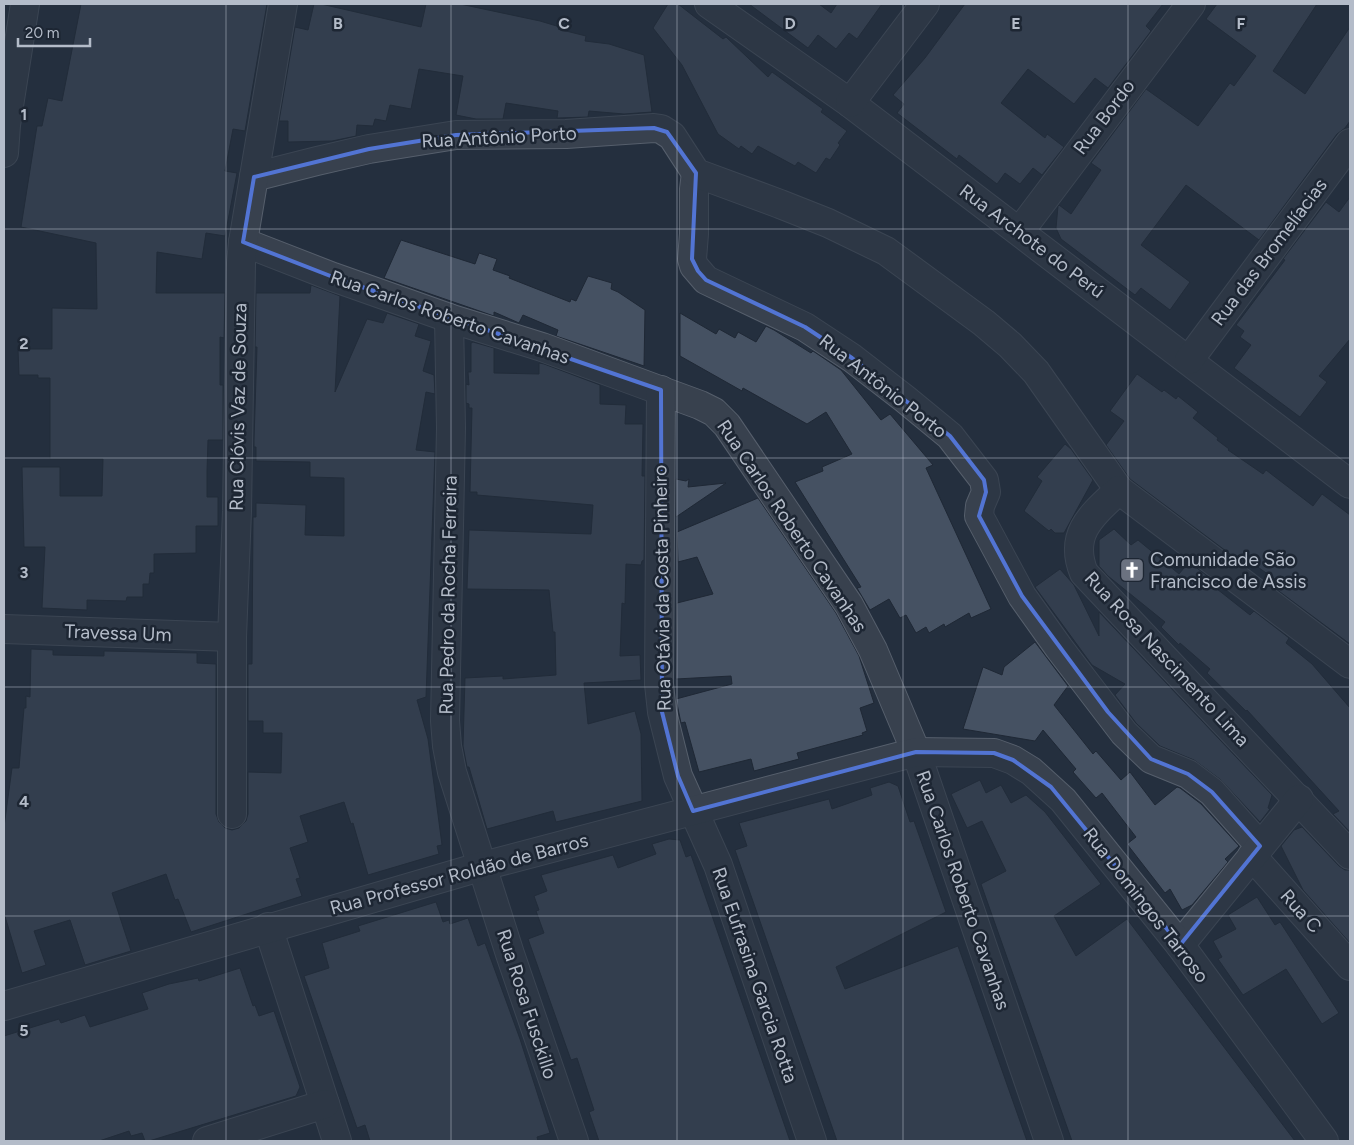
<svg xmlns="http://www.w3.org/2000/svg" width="1354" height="1145" viewBox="0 0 1354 1145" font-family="Figtree,sans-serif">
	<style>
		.building { fill: #455162; stroke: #1f2835 }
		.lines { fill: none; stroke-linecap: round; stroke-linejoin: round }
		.minor-casing { stroke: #565f6c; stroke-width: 30 }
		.minor { stroke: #38414e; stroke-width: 28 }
		.marked { fill: none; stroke: #5274d3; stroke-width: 4; stroke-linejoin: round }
		.grid { fill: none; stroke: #b4bcc9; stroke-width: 1; stroke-opacity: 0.55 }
		.labels { text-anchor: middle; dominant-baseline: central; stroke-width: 5; stroke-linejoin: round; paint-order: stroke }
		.street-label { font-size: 19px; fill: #b4bcc9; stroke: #1d2633 }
		.poi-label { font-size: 19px; fill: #b4bcc9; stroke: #1d2633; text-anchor: start }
		.grid-label { font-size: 16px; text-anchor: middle; font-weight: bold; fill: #b4bcc9; stroke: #1d2633; stroke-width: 5; stroke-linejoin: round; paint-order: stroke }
	</style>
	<rect width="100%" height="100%" fill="#242f3e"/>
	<!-- building -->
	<g class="building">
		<polygon points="81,4 267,4 245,131 233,129 225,171 237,173 225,236 206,233 202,259 157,252 156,293 225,293 224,338 220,337 220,385 223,385 223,440 208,440 207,471 207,497 218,497 218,526 196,526 196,553 154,554 154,573 150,573 149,584 143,584 143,597 127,597 126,601 87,600 87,610 42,608 45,547 24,547 22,467 60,467 60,496 102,496 103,459 50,459 50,378 38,378 38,375 19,375 18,349 52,349 52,308 97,309 96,243 21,227 37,126 42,126 48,98 62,101"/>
		<polygon points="314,4 321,4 421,27 426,4 460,4 540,21 560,27 558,29 586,36 585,41 609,44 644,55 652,112 624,114 589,111 588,117 557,118 558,111 506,103 503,119 476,119 456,115 463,76 419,69 411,109 390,105 386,121 375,119 373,126 357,125 356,136 332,141 288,142 288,121 279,121 295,27 308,30"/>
		<polygon points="668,4 678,4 723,39 726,37 768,77 772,72 823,109 821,112 847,131 838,143 840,145 830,160 826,158 816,173 798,162 795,166 758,146 752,154 741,146 739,149 718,134 682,65 653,28"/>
		<polygon points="749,4 819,4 831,13 837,4 882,4 857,39 849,33 836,49 818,35 808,48"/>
		<polygon points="965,4 1163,4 1146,26 1151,31 1108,88 1095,78 1074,104 1028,69 1001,103 1045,138 1047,134 1064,147 1042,175 1033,168 1020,184 1005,173 997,184 959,155 957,159 897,113 904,104 893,95 925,58"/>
		<polygon points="1217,4 1317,4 1273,71 1305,94 1350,27 1350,121 1345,128 1337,134 1259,240 1186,185 1141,245 1190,282 1170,310 1141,288 1135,295 1061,239 1056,228 1058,206 1059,205 1071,214 1101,170 1091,163 1146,89 1198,126 1230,83 1234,86 1256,56 1206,19"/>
		<polygon points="1350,197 1350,339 1319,376 1327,382 1300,417 1234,368 1251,345 1240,337 1244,331 1236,325 1285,260 1283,259 1326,202 1339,212"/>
		<polygon points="401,240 475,264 479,253 497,259 493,270 510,276 509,278 570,302 571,299 576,301 588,276 612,283 611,289 618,292 645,310 644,366 556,336 558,330 523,315 519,323 494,312 494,316 384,278"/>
		<polygon points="311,285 340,296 335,392 367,319 383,323 387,313 419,324 415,336 431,341 423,371 434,375 435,394 426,392 416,450 435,452 426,697 417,700 428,739 442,845 437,846 439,854 368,875 353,823 351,824 344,802 300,816 308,842 290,848 300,878 296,879 302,896 191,932 178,899 175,900 166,874 112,893 131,951 85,965 70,920 34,931 46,965 22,973 4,913 4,827 12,768 19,768 24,708 26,708 26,696 30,697 31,649 53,650 53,655 104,656 104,651 197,653 197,663 216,664 216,814 219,822 225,828 232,830 239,828 246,821 248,814 248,772 281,773 282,733 263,733 263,721 248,721 248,664 252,664 253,517 256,517 256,503 306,505 305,535 344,536 344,478 310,477 310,462 256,461 256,447 254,447 254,440 257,347 255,347 256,293 310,293"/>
		<polygon points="680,313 716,334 719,329 735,338 738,332 756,342 766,326 774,330 811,353 813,351 841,370 881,420 890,414 933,465 926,468 991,609 971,618 969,613 945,627 944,624 929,633 926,627 916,633 906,615 900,618 889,599 870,610 857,588 861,587 795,482 823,471 822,467 852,454 826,412 807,424 743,388 742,391 680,356"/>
		<polygon points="473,342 494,348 494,373 539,374 539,363 544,364 600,385 600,404 626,405 625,424 643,424 642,476 645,476 644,560 642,561 641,565 626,564 625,604 622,603 620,656 640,655 641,680 584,683 588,724 635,711 641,734 642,801 556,822 553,811 487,829 469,767 467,767 463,746 465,678 503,676 503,679 556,675 555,632 553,632 549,590 467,589 469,530 591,534 593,505 477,495 477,492 470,492 472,408 469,408 469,404 466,403 466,384 469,385 468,372 471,372 471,343"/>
		<polygon points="1137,374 1162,392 1164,390 1176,399 1178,396 1198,412 1193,418 1218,438 1217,440 1229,449 1228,450 1263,474 1266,470 1313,506 1322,494 1350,515 1350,644 1272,586 1276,580 1241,555 1238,560 1130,479 1106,445 1124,421 1110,411"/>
		<polygon points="1065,444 1071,449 1093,480 1064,533 1055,533 1051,529 1049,531 1024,511 1042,481 1037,477"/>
		<polygon points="676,479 686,481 689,479 688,487 726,483 676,517"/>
		<polygon points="758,498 836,613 859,656 874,703 860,708 867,731 862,733 863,735 797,753 799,759 754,771 751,759 699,772 685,722 681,723 676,699 732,684 731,676 676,679 677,603 713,594 697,557 678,562 677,532"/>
		<polygon points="1114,529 1131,545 1138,540 1179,574 1189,562 1219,585 1217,589 1250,615 1254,611 1289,638 1286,643 1312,664 1350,708 1350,832 1333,814 1339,811 1247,710 1246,711 1207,673 1210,669 1180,643 1179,645 1161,627 1165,622 1108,576 1099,566 1099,540"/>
		<polygon points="1060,569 1074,585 1099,636 1099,612 1272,795 1268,808 1270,809 1260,822 1221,780 1194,760 1160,746 1136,723 1115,695 1125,684 1092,665 1035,587"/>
		<polygon points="1035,642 1068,686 1054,705 1093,754 1096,751 1121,780 1130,772 1155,805 1177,787 1180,788 1201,804 1239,846 1225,859 1228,862 1192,905 1182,910 1170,889 1165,893 1127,844 1136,837 1102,793 1096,798 1073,772 1076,769 1043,730 1035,741 963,729 983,667 1002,675 1004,667"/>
		<polygon points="980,780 986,793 1001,785 1011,803 1026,795 1045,812 1101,884 1054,916 1076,956 1127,919 1295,1141 1072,1141 981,884 1006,871 982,821 967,828 951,794"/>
		<polygon points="889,782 898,786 910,822 914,821 946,912 836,967 845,989 958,946 1027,1141 837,1141 735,850 747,846 739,823 829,799 832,809 872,795 870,788"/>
		<polygon points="1302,827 1339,866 1345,870 1350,870 1350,943 1303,890 1281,846 1294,830"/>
		<polygon points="669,839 680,840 686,857 691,855 790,1141 599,1141 589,1112 594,1110 577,1058 571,1060 528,939 544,933 536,911 539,910 534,896 547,891 541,875 613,855 618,868 656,854 652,844"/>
		<polygon points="1257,897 1275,925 1280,922 1339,1013 1322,1024 1286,969 1243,995 1218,959 1222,957 1213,941 1236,929 1228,915"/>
		<polygon points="436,902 443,922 449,920 450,924 468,918 478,946 485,943 520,1039 550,1133 537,1137 538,1141 370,1141 365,1125 357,1128 304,976 329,968 322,943 360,931 358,926"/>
		<polygon points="240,968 253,1006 255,1005 259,1016 274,1011 300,1087 296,1096 149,1141 145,1141 142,1133 131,1136 129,1131 99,1141 4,1141 4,1036 59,1019 61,1023 85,1015 90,1027 148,1009 142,993 169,984 198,978 199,981"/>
	</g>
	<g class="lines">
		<defs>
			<g id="minor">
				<polyline points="709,4 850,103 1350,484"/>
				<polyline points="850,103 925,4"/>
				<polyline points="4,153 6,125 25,4"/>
				<polyline points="696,173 694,189 694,234 692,259 694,266 706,280 805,327 852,358 905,399 950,436 984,480 986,492 980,506 979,516 1022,596 1059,648 1124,733 1151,759 1188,774 1212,792 1260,846"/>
				<polyline points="254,177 317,161 369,149 456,135 566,134 654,128 661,129 672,136 696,173 780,204 828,223 886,251 984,323 1010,345 1036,372 1119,490"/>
				<polyline points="1020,231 1191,4"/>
				<polyline points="243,242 333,277 449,318 542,347 700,405 714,412 727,425 849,605 873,650 916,752 1049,1141"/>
				<polyline points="449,318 451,428 445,721 447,746 452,772 510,954 574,1141"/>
				<polyline points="1189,360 1350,143"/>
				<polyline points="661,390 659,684 662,712 678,776 718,865 812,1141"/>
				<polyline points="4,629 232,637"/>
				<path d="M1350,664L1119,490C1092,515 1068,534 1084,573L1350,855"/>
				<polyline points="232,814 232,637 237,511 241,263 243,242 283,4"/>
				<polyline points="1252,856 1350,966"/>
				<polyline points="268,927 337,1141"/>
				<polyline points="1180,945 1299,799"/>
				<polyline points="4,1006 483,866 916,752 994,753 1013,760 1031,771 1063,800 1180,945 1324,1141"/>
				<polyline points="207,1141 325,1104"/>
			</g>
		</defs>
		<!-- minor casing -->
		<use href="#minor" class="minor-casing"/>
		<!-- minor -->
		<use href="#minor" class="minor"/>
	</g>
	<!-- marked area -->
	<path d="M0 0H1354V1145H0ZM654,128L667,132L696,173L692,259L698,271L706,280L805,327L852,358L950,436L984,480L986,492L979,516L1022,596L1108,712L1151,759L1188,774L1212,792L1260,846L1180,945L1051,787L1013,760L994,753L916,752L693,811L678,776L662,712L661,390L333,277L243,242L254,177L369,149L456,135Z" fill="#242f3e" fill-opacity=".55" fill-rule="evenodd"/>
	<path class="marked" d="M654,128L667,132L696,173L692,259L698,271L706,280L805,327L852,358L950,436L984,480L986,492L979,516L1022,596L1108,712L1151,759L1188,774L1212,792L1260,846L1180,945L1051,787L1013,760L994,753L916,752L693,811L678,776L662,712L661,390L333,277L243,242L254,177L369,149L456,135Z"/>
	<!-- grid -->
	<path class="grid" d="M226,4V1141M451,4V1141M677,4V1141M903,4V1141M1128,4V1141M4,229H1350M4,458H1350M4,687H1350M4,916H1350"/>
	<!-- icons -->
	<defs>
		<symbol id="church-square" viewBox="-11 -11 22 22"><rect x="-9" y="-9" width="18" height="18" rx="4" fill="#6b7280" stroke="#1d2633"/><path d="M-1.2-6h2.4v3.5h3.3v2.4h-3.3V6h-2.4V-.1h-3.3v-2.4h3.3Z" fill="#fff"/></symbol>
	</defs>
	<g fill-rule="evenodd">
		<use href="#church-square" x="1118" y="556" width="28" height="28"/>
	</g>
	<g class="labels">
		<!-- street labels -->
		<g class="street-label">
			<text transform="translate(1104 117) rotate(-53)">Rua Bordo</text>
			<text transform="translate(499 137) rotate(-3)">Rua Antônio Porto</text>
			<text transform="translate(1032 241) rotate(37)">Rua Archote do Perú</text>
			<text transform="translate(1269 252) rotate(-53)">Rua das Bromelíacias</text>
			<text transform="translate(450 317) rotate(19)">Rua Carlos Roberto Cavanhas</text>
			<text transform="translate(883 386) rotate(38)">Rua Antônio Porto</text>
			<text transform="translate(238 407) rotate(-89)">Rua Clóvis Vaz de Souza</text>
			<text transform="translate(792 526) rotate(56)">Rua Carlos Roberto Cavanhas</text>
			<text transform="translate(662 588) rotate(-91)">Rua Otávia da Costa Pinheiro</text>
			<text transform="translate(448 595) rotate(-89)">Rua Pedro da Rocha Ferreira</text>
			<text transform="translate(118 633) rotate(2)">Travessa Um</text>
			<text transform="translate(1167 659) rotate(47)">Rua Rosa Nascimento Lima</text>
			<text transform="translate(459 874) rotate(-15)">Rua Professor Roldão de Barros</text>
			<text transform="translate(963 890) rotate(71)">Rua Carlos Roberto Cavanhas</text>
			<text transform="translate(1146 905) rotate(52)">Rua Domingos Tarroso</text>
			<text transform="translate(1301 911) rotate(48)">Rua C</text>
			<text transform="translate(755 975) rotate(71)">Rua Eufrasina Garcia Rotta</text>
			<text transform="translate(527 1004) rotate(72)">Rua Rosa Fusckillo</text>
		</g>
		<!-- poi labels -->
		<g class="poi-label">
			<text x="1150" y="559">Comunidade São<tspan x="1150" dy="22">Francisco de Assis</tspan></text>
		</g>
	</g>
	<g class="grid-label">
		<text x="338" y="29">B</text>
		<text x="564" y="29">C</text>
		<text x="790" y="29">D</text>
		<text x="1016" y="29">E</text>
		<text x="1241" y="29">F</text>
		<text x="24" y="120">1</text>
		<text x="24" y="349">2</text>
		<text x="24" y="578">3</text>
		<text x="24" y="807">4</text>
		<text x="24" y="1036">5</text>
	</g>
	<!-- border -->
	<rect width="1354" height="1145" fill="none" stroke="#b4bcc9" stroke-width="10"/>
	<!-- scale -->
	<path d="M18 38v8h72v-8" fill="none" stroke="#b4bcc9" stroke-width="2.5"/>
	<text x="25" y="38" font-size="15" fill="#b4bcc9" stroke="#1d2633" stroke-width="4" paint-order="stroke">20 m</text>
</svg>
